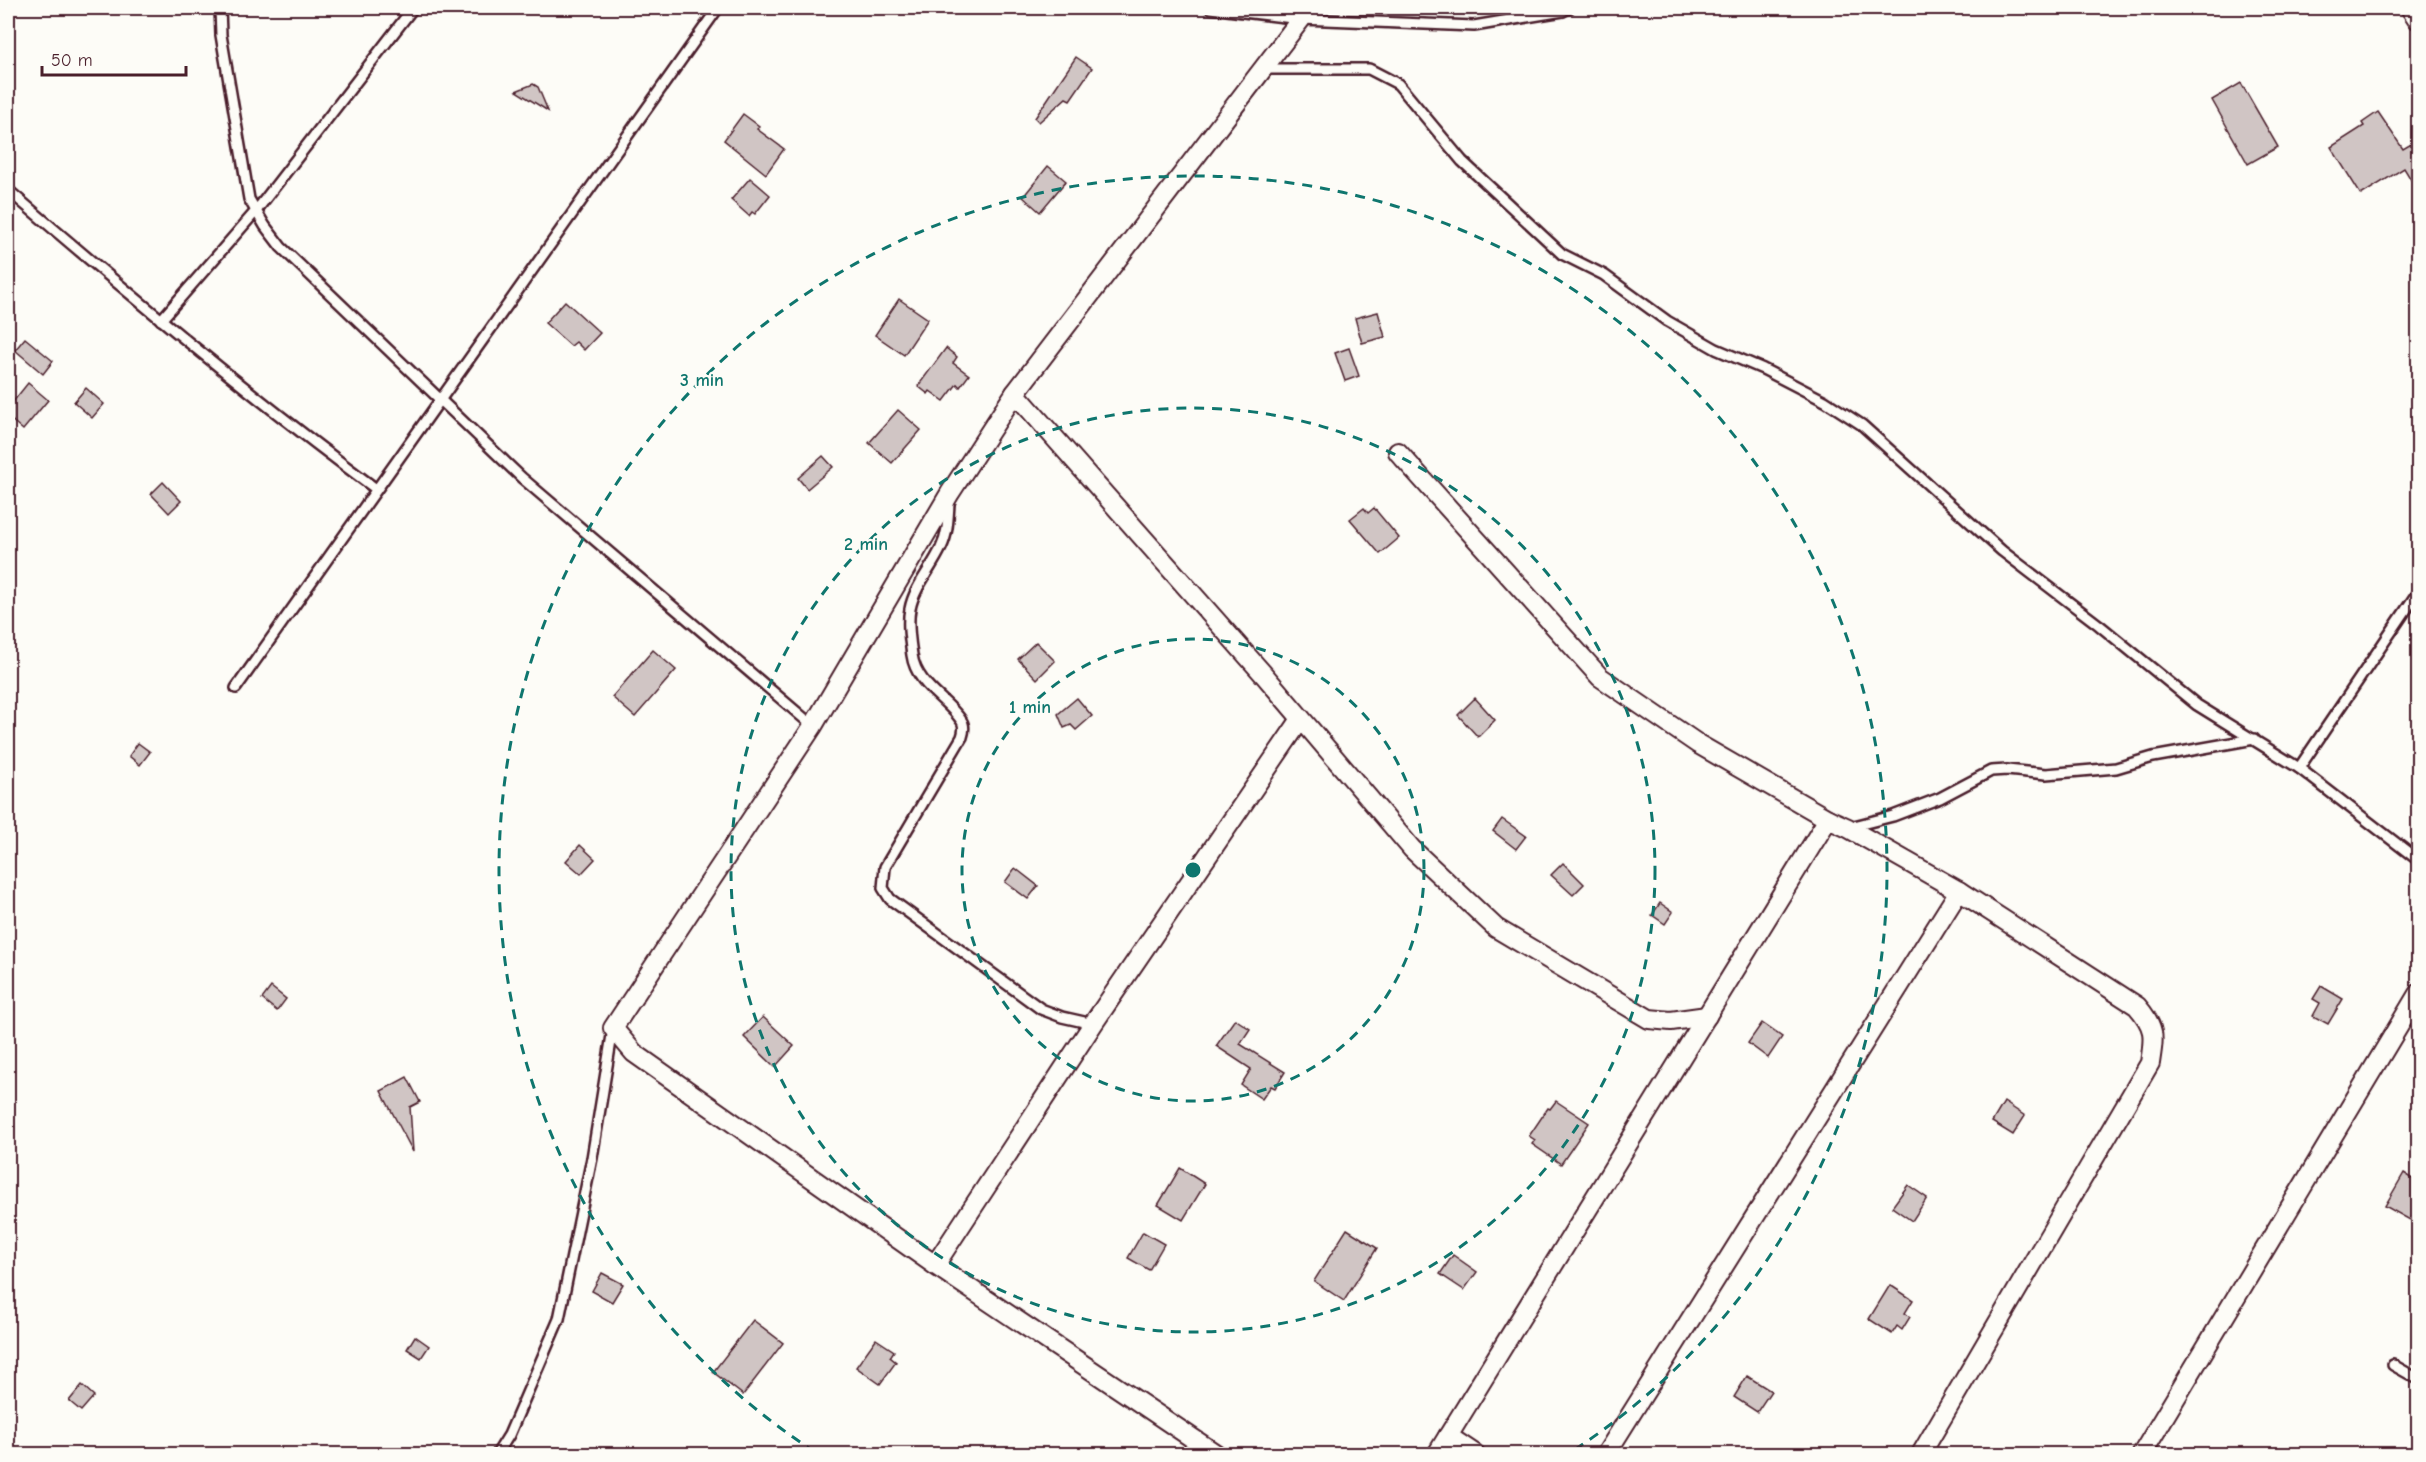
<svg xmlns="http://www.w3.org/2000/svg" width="2426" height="1462" viewBox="0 0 2426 1462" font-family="'Comic Neue',sans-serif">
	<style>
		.building { fill: #d0c5c4; stroke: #4a1f2b; stroke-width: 1.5 }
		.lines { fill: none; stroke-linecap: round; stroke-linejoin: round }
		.lane-casing { stroke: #4a1f2b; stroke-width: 14 }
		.street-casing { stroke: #4a1f2b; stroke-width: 22 }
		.lane { stroke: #fdfcf7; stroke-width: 9 }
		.street { stroke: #fdfcf7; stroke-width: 18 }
		.ring { fill: none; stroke: #0f766e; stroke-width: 3; stroke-dasharray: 10 8 }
		.centre { fill: #0f766e; stroke: #fdfcf7; stroke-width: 3 }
		.ring-label { font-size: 18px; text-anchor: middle; font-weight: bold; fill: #0f766e; stroke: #fdfcf7; stroke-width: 4.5; stroke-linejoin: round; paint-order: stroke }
	</style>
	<rect width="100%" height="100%" fill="#fdfcf7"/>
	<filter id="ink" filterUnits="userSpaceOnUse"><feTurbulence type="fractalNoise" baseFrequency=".0167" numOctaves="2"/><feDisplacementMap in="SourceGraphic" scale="12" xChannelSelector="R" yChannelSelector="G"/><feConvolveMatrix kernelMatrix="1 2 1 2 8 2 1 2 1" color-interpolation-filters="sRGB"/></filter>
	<g filter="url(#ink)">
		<!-- building -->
		<g class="building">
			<polygon points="1076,57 1092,68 1070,100 1066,98 1039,122 1035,118"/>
			<polygon points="2241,83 2278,147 2248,164 2212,100"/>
			<polygon points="533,84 538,87 548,111 516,91"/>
			<polygon points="2378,112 2403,149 2418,140 2418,191 2404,168 2361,195 2331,147 2364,126 2362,123"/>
			<polygon points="743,114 759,126 757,129 784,149 766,174 724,140"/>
			<polygon points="1048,166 1066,181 1040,212 1023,197"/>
			<polygon points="750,178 770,195 755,214 752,212 749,216 731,200"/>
			<polygon points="899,299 928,319 904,355 875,335"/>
			<polygon points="565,301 600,333 584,350 576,342 571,346 545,323"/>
			<polygon points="1378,312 1385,337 1362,343 1355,318"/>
			<polygon points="25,338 53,361 43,374 15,350"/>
			<polygon points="946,348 957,357 953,363 969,375 960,387 957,384 944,401 930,391 928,394 918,386"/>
			<polygon points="1349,348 1359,376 1345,381 1335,353"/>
			<polygon points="28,383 48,400 23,430 8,417 8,408"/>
			<polygon points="86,388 104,404 92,418 74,402"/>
			<polygon points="898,410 921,430 892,463 869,443"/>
			<polygon points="823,456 833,467 807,489 798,478"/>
			<polygon points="163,482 181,501 169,513 151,494"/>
			<polygon points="1364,508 1368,513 1374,508 1399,538 1380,554 1350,519"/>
			<polygon points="1036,642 1055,661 1037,679 1018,659"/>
			<polygon points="653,650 676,670 635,717 612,697"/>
			<polygon points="1077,698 1092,716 1076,730 1071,725 1064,728 1058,714"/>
			<polygon points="1475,698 1495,720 1478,737 1458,715"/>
			<polygon points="138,743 150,752 140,765 129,756"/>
			<polygon points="1502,819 1526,836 1516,849 1493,831"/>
			<polygon points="580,845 595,859 581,874 566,861"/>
			<polygon points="1563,863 1584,884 1573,895 1551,875"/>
			<polygon points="1015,868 1038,886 1028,899 1005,882"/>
			<polygon points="1660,903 1673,912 1665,924 1652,915"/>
			<polygon points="2321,986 2343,999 2328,1024 2313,1016 2320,1003 2313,999"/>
			<polygon points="271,987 286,999 277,1011 262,999"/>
			<polygon points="763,1017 794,1046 775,1067 744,1037"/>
			<polygon points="1235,1019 1250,1029 1240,1044 1285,1072 1275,1088 1271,1086 1262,1099 1241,1085 1251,1069 1216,1046"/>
			<polygon points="1762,1023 1782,1037 1768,1058 1748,1043"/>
			<polygon points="407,1077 420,1102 410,1107 413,1152 381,1091"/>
			<polygon points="1556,1101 1589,1123 1561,1164 1532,1144 1535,1140 1529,1136 1548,1108 1550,1109"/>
			<polygon points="2004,1102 2025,1116 2013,1135 1992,1122"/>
			<polygon points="1180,1168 1205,1184 1183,1220 1158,1205"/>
			<polygon points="2404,1173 2418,1182 2418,1206 2410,1220 2385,1206"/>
			<polygon points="1908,1185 1927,1198 1912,1221 1892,1207"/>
			<polygon points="1347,1229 1377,1248 1344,1301 1314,1281"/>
			<polygon points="1143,1232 1164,1244 1149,1270 1128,1258"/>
			<polygon points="1453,1255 1477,1272 1464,1290 1440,1274"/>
			<polygon points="602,1273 623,1284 612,1302 592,1291"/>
			<polygon points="1890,1285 1913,1300 1905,1313 1910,1317 1902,1330 1897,1326 1892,1334 1869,1319"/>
			<polygon points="753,1320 783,1343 743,1395 713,1372"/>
			<polygon points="415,1336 429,1346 421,1358 407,1349"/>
			<polygon points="876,1339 894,1351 890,1357 896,1362 880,1384 856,1367"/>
			<polygon points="1747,1376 1771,1391 1757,1412 1734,1397"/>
			<polygon points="82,1385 94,1396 81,1411 69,1401"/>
		</g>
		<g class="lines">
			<defs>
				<g id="lane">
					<polyline points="220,8 221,35 249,199 265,226 281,247 522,478 813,726"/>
					<polyline points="1210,8 1301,19 1474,26 1563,11 1569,8"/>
					<polyline points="1263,69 1369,69 1398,84 1462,161 1562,254 1604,275 1667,321 1716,349 1763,369 1825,401 1862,425 2002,551 2099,625 2197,705 2299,768 2418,860"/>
					<path d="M8,190C128,293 249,395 376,489"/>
					<polyline points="161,320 256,211 413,8"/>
					<path d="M949,504C948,519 948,534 941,548C932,568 914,587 910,609C907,623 910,641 912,655C916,685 947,699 961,720C965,725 964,731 962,737L885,867L883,888L890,899L1041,1009L1062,1017L1093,1024"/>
					<polyline points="236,688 718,8"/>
					<polyline points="2299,768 2418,592"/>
					<polyline points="1850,827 1893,816 1940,798 1991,771 2007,770 2046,774 2116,768 2153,757 2254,739"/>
					<polyline points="2393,1365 2418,1379"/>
					<polyline points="497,1454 509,1435 559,1319 592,1158 613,1029"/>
				</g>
				<g id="street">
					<polyline points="2410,8 2418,20"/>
					<polyline points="1015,393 1265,676 1412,849 1496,928 1649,1019 1671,1021 1707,1016"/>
					<path d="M1398,452L1600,677L1698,744L1828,819L1848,828L1959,891L2137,1006C2156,1028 2154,1036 2150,1063L1921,1454"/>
					<polyline points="935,1265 1093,1024 1301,719"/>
					<polyline points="1448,1436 1475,1454"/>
					<polyline points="1216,1454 935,1265 634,1053 613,1028 813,726 950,493 1015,393 1301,19"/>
					<polyline points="1437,1454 1828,819"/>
					<polyline points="1606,1454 1959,891"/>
					<polyline points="2142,1454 2418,994"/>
				</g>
			</defs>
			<!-- lane casing -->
			<use href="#lane" class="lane-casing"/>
			<!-- street casing -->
			<use href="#street" class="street-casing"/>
			<!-- lane -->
			<use href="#lane" class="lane"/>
			<!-- street -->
			<use href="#street" class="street"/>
		</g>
	</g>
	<!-- distance rings -->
	<g class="ring">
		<circle cx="1193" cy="870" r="231"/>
		<circle cx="1193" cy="870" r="462"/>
		<path d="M815 1452A694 694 0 1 1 1571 1452"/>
	</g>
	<circle cx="1193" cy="870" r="9" class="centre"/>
	<g class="ring-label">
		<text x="702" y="386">3 min</text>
		<text x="866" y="550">2 min</text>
		<text x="1030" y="713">1 min</text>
	</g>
	<!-- margin -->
	<rect width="2426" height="1462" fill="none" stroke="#fdfcf7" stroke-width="30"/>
	<rect x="15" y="15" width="2396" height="1432" fill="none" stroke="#4a1f2b" stroke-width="2" filter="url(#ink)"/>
	<!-- scale -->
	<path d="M42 66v9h144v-9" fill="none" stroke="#4a1f2b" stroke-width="3"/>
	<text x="51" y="66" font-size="18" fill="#4a1f2b" stroke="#fdfcf7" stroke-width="4.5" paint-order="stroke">50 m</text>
</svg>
